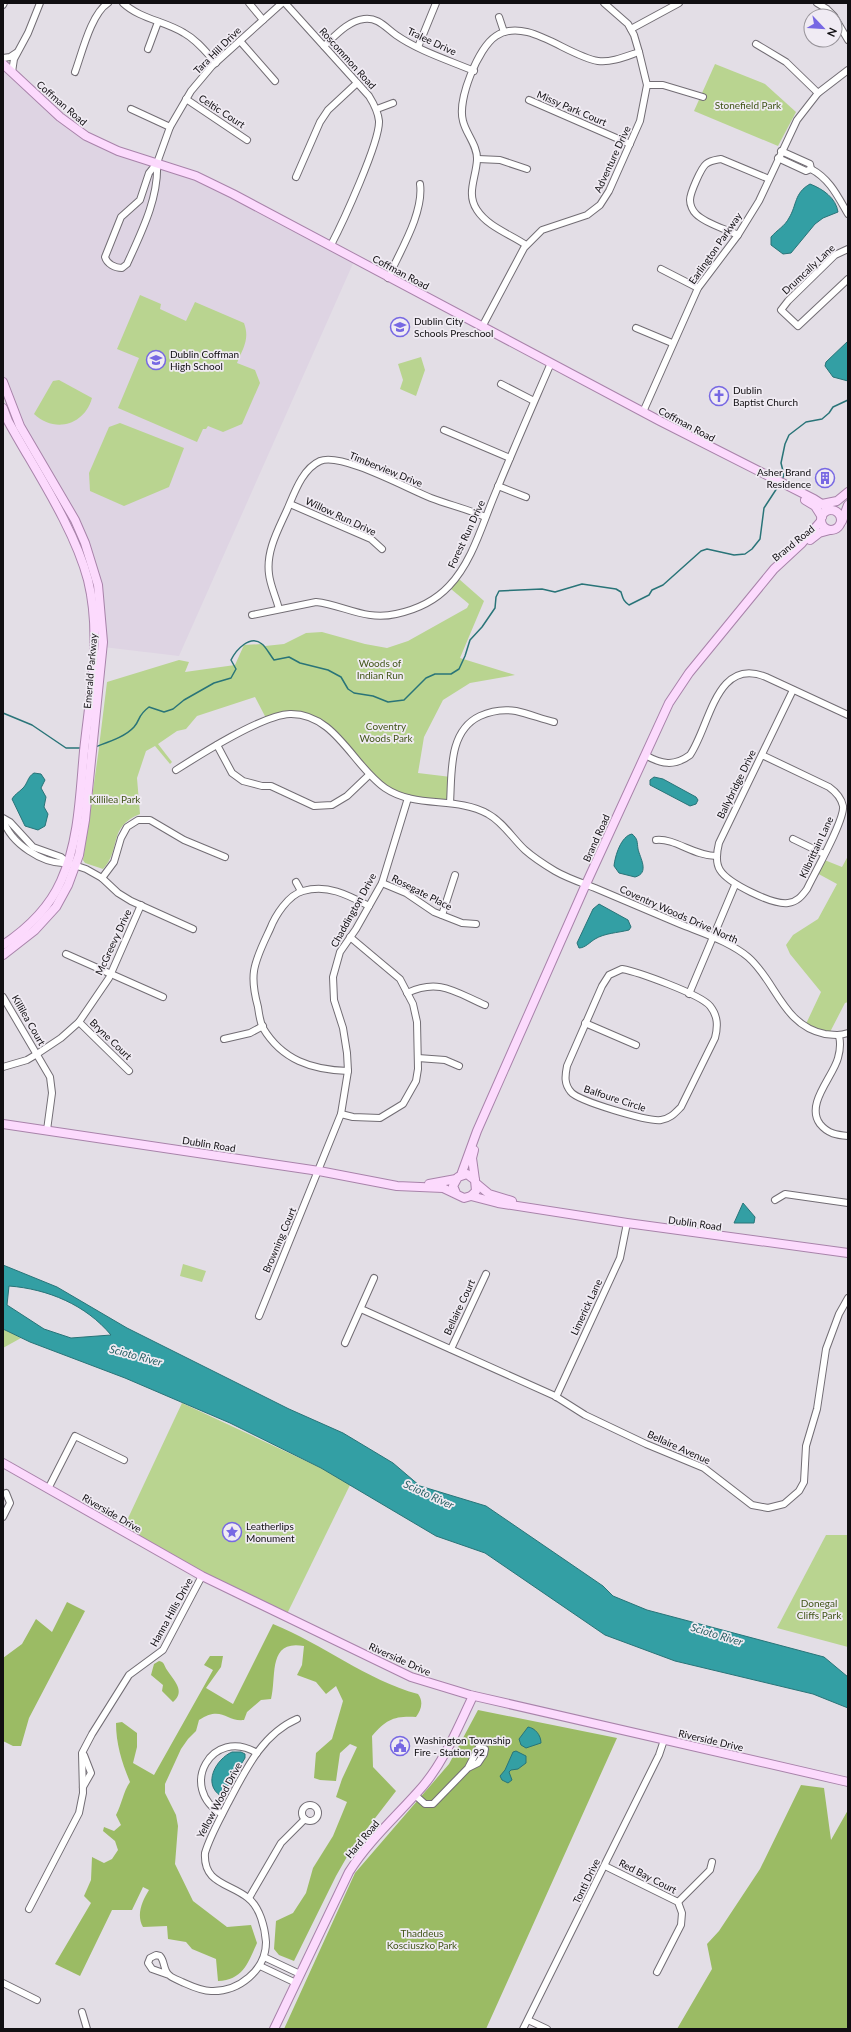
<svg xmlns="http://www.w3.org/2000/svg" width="851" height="2032" viewBox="0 0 851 2032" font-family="Lato,sans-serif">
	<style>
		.built { fill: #ded4e3 }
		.green { fill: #b9d490 }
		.forest { fill: #9bbb64 }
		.water { fill: #339fa4; stroke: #297478; fill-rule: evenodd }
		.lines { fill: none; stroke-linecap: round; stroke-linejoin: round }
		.stream { stroke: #297478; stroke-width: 1.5 }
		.minor-casing { stroke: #726d74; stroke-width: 8 }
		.major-casing { stroke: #a883aa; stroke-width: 10 }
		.minor { stroke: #fff; stroke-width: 6 }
		.major { stroke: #fcdafd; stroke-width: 8 }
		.labels { text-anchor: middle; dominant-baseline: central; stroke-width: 3.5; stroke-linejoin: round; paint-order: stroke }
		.street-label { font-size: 10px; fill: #110f12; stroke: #f0ebf3 }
		.park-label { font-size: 10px; fill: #425619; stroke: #f0ebf3 }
		.poi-label { font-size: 10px; fill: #110f12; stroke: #f0ebf3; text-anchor: start }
		.water-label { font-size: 11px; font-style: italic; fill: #276164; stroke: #f0ebf3 }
	</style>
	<rect width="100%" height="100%" fill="#e3dee6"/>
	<!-- built -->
	<polygon class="built" points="3,64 79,132 176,169 355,259 179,656 103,647 103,629 85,543 38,459 3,382"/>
	<!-- green -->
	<g class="green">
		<polygon points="715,64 765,84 796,112 778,146 694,111"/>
		<path d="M140,295L161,304L160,309L186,321L195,302L244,323C250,339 243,348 237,363L255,370L260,383L242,424L223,432L208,426L206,429H203L197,442L118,408L139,358L117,349Z"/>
		<polygon points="421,357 425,370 416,396 400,389 403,380 398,364"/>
		<path d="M59,380L92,398C84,426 54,433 34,414L53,381Z"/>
		<polygon points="120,423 184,448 169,487 124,506 90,491 89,473 109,427"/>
		<path d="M459,579L484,601L460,658L515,675L470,683L443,700L424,737L418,773L451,777L450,803C429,801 402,802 385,788C359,766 328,716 291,714C283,714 274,718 267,720L255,697L197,716L186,729L177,731L158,744L172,762L170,764L155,746L146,751L137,778L140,814C107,827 122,849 103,869L85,863L83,860L98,755L107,682L179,660L189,662L185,672L235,665L244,645L262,644L265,646L284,644L306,633L322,632L365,644L387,648L408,641L467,608L469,604L451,589Z"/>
		<polygon points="848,856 848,1002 845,1003 829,1034 805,1026 821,992 790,954 786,945 793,935 818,919 837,884 815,872 822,859 842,867"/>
		<polygon points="183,1264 206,1271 202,1282 180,1276"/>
		<polygon points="3,1329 21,1338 3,1348"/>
		<polygon points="182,1403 321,1468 350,1485 286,1616 122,1531"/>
		<polygon points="826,1535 848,1535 848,1647 777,1628"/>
	</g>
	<!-- forest -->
	<g class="forest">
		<polygon points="67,1602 85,1611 29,1718 21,1746 13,1746 3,1741 3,1658 22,1644 36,1619 52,1632"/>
		<path d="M273,1624C323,1644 366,1680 418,1694C424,1702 421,1710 416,1717C394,1716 387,1719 372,1736L373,1767L396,1791L352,1848L336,1876L294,1961L279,1955L274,1949L276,1921L293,1913L306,1893L313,1868L333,1836L347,1802L336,1797L342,1779L357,1747L350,1744L340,1753L336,1781L320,1780L314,1778L316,1753L332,1739L343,1701L336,1686L326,1694L316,1682L297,1675L302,1665L304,1646C267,1639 277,1677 271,1699L261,1700L247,1712L244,1720C226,1722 222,1705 199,1720L196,1731L188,1739L181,1749L165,1784V1793L176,1815L178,1826L175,1864L193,1901L227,1927L251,1925L257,1943C248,1963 243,1980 218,1981L216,1959L192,1949L186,1942L168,1939L167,1926L143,1927C136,1915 142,1901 149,1890L143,1887L132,1910H112L80,1976L55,1964L91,1903L84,1896L91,1880L92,1857L104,1863L112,1859L118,1850L115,1841L103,1831L104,1827L114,1831L121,1825L116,1815C122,1804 123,1792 130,1782C122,1763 116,1744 116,1723L122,1722L137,1733V1747L133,1763L154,1775L213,1670L204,1665L210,1656H223L221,1667L206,1688L233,1704Z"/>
		<path d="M159,1661C165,1662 164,1666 167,1670C174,1681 186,1691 173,1702L162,1691L163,1685L151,1675L154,1664Z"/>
		<polygon points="478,1710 617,1738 486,2029 284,2029 355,1873 449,1764"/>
		<polygon points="801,1785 824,1788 831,1840 848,1810 848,2029 677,2029 712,1969 707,1944 719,1931 760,1869"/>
	</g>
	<!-- water -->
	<g class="water">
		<path d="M810,184C823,189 836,198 838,212L823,218L815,224L791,253L783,254L771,245V237C777,230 785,226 789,218C797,205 794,193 810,184Z"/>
		<polygon points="848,341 848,381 833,377 825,366 826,362"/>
		<path d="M34,773L41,774L45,780L41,788L46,797L44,807L48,814L45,826L38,830L25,826L12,799C15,794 18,793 22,789C28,784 27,777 34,773Z"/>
		<polygon points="654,777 663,779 696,797 698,800 696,804 690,806 650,785 650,780"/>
		<path d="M632,834C638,839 637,842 638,849C640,858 650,873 635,877L619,873L614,866C615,856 621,836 632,834Z"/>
		<path d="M599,904L628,920L631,927L629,930C617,933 605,933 595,939C590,942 585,948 579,948L577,943L593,909Z"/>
		<polygon points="743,1203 755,1217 754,1223 734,1223"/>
		<path d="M3,1265L57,1287L127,1328L289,1409L343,1433L393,1463L420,1486L486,1506L603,1586L613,1596L647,1610L824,1657L848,1677V1708L813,1694L675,1661L605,1635L485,1553L436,1536L321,1468L230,1423L125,1378L30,1342L3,1329ZM9,1286C48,1289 86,1305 111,1335L71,1338L44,1329L7,1305Z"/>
		<path d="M528,1727C535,1728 541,1735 541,1743L526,1748L521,1745L519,1739Z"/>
		<polygon points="516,1751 526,1756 526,1763 518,1769 511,1770 509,1772 512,1780 508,1783 502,1780 500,1776 505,1770 513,1752"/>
		<path d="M232,1752H241L245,1754V1758L224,1792L221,1796C202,1784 216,1759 232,1752Z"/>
	</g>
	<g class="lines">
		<!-- stream -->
		<g class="stream">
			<polyline points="782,480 784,475 781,463 785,444 789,435 806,422 822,419 829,413 833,407 848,400"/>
			<polyline points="3,713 32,725 66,748 82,748"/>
			<path d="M95,747C108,742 125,737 134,727C141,719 137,716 149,707L164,712L173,709L184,700L214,683L231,678L236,669L231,660C236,650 250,634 262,644C266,647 270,655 274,660L289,657L300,663L328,670L341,677L348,689L354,693L373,696L388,702L404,700L426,678L435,674H451L459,669L465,656L470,640L482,627L495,608L496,597L499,591L542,589L555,592L582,584L616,589L621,592C623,598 623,601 629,605L649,595L652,590L663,585L701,551L707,549L734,555L745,554L752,549L760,539L764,508L779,485"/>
		</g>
		<defs>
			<g id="minor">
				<path d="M123,3C140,19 165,21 184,33C197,40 206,52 216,63"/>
				<polyline points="249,3 263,20"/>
				<path d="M285,3L369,96C374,104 378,111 379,121C380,142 342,224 331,245"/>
				<polyline points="817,3 827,9 834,16"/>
				<polyline points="3,5 4,3"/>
				<polyline points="499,17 504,32"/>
				<polyline points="835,18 848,40"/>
				<polyline points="631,29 679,3"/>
				<polyline points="240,41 275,81"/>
				<polyline points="756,44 786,62 818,93"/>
				<path d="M324,46C336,35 348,21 364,19C378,17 386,28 396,35C419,51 448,60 474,71"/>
				<polyline points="418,47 436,3"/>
				<polyline points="148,49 158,22"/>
				<polyline points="3,58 10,57 16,53"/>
				<polyline points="12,72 14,59 28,33 40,3"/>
				<path d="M75,72C82,53 91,14 108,3"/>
				<polyline points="647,85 663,85 703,97"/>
				<polyline points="186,99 247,140"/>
				<polyline points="529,100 630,144"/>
				<polyline points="131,109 170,127"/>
				<polyline points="377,109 393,103"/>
				<polyline points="781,151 810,164 811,169"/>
				<path d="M778,158L806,171L811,169C830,179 838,197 848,214"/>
				<polyline points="478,159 500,160 527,169"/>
				<path d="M157,163C159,198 141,233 127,264L122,268C115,268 107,264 105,257L121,217L140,200L149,173L157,163L170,127L191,91L212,66L282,3"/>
				<polyline points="296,177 320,122 328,110 357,83"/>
				<path d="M738,235C726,229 706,224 696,214C693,211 690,205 690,200C690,193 701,168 706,164C711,160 716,160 721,159L769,179"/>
				<path d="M526,245C510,234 488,227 477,210C466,194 476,178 477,160C478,146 466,134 463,121C457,100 478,48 496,36C526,16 567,56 598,61C611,63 627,56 639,52"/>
				<polyline points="848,249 835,255 788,301 781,310 798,326 848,279"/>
				<polyline points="661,269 698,288"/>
				<path d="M388,278C400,251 424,213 420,184"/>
				<polyline points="482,327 524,248 542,230 587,215 600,205 609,191 640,121 647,85 639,52 634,35 628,24 604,3"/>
				<polyline points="636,328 672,343"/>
				<polyline points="501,384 534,401"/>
				<polyline points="643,412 698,288 738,235 759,201 797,120 818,93 848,70"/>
				<polyline points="444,430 510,458"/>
				<polyline points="498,486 526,497"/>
				<polyline points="290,504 371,539 382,549"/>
				<path d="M279,609C276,597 270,585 269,574C266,551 278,530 287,510C294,494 302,469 320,461C341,452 408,489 431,498C449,505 468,509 485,517"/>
				<path d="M252,615L316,602C344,605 365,621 396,614C415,610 435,601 449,586C472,562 482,525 495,494C513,450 532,407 551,363"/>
				<polyline points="217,745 232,773 243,781 262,786 271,786 314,806 332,805 347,796 369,775"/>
				<path d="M645,755C661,764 674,767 690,755C710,726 716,656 766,677L848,715"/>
				<path d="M762,755L829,787C836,792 841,797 843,806C845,820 814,874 807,889C802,896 797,902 788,903C772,905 728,883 720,870C715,862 717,851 719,843L793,690"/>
				<path d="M176,770C201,754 262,715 290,714C335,713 353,766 385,788C416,809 456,796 488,814C503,822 513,839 525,850C534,858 545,865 555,871C567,878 582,883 595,888C623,900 652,912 680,924C695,930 710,935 724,942C732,946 741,951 748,957C776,981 783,1026 825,1034C834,1035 839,1036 848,1033"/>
				<path d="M450,803C452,773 448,731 480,716C491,711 504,709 516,711C529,714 542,719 554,722"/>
				<polyline points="3,818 10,822 33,847 61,857 68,863 86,869 102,878 118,893 131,901 193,929"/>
				<path d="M3,819C10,843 43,865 68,863"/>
				<polyline points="793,839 824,854"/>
				<path d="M656,840C675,838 694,856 716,856"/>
				<polyline points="102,878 114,862 121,838 127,827 138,820 150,820 184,840 225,857"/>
				<polyline points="296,882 301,891"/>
				<polyline points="382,883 406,893 434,912 462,923 476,924"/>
				<polyline points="442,915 455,875"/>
				<polyline points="66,954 163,997"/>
				<path d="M622,969C638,972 700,994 710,1006C718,1016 718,1026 715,1038L681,1107C675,1113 670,1119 661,1120C649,1122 578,1101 571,1092C564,1084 565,1076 567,1066L602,986L609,975Z"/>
				<path d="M407,993C439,978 455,992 485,1005"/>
				<polyline points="689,994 735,885"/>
				<polyline points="3,997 50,1077 52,1093 47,1130"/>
				<polyline points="79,1022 129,1071"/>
				<polyline points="585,1023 636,1045"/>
				<path d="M839,1036C841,1044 840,1051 838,1058C833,1077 805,1104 820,1124C828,1134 837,1135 848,1136"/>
				<polyline points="224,1039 250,1033 263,1026"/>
				<polyline points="418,1058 445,1060 459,1066"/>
				<polyline points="3,1067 27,1060 37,1054 61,1038 79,1022 109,978 141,905"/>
				<path d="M348,1071C312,1070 282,1060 263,1028C260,1022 259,1014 258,1007C255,996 252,984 254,971C256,957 264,942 270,929C275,916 288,895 303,891C328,884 348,895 369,906"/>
				<polyline points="341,1114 353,1117 380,1118 403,1104 416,1081 418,1069 417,1022 413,1004 400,979 350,937"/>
				<polyline points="775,1200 785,1194 848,1203"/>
				<polyline points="361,1309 555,1396 585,1415 646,1444 704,1468 752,1505 768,1508 784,1504 799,1491 804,1482 806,1446 817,1409 826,1349 839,1314 848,1298"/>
				<polyline points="259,1316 341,1114 348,1071 347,1053 343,1028 334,1000 333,977 340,952 356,929 382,883 408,798"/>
				<polyline points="345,1343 374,1278"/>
				<polyline points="451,1349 486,1274"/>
				<polyline points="556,1397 620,1258 627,1223"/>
				<polyline points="48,1489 75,1436 124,1460"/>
				<polyline points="3,1517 10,1503 6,1493"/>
				<polyline points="83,1787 91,1773 84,1755"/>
				<polyline points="415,1795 425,1804 433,1804 468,1768 478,1763 484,1754 485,1749 479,1747 468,1768"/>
				<circle cx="310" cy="1813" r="8"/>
				<path d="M222,1814C177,1788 212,1726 257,1753"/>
				<polyline points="605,1866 678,1902 682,1913 681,1925 657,1972"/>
				<polyline points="249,1898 281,1843 305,1819"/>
				<polyline points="678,1902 710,1870 712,1862"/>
				<polyline points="29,1909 79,1813 83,1793 82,1753 92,1734 129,1675 163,1650 202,1576"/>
				<polyline points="264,1957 300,1974"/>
				<polyline points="260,1966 296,1983"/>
				<path d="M169,1975L152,1969L148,1963L150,1958L156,1955L160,1956C165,1961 163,1970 169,1975C172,1978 178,1980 182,1982C191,1986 201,1991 211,1991C239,1992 266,1970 266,1942C265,1928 260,1907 248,1898C230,1883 203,1884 205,1853C210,1836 220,1819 228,1803C245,1771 262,1734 297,1719"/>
				<polyline points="3,1983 37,2000"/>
				<polyline points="82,2012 87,2029"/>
				<polyline points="528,2020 547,2029"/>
				<polyline points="523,2029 659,1755 664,1740"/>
			</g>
			<g id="major">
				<polyline points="3,64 60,117 86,136 118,151 196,176 233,194 660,421 814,499 831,510"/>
				<polyline points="3,382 20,426 75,520 85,543 98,585 103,642 85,820 79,855 68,885 56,907 35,930 3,955"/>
				<path d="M3,408L8,421C35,470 74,527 88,580C102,637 90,694 84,751C80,795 79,841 61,881C49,908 27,929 3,945"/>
				<polyline points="805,500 815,506 822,517"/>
				<polyline points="822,504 837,501 848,492"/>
				<circle cx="831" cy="520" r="10"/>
				<polyline points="842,521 848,505"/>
				<polyline points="810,540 819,533 830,530"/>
				<polyline points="3,1124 319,1171 397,1186 443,1188 464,1198 471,1196 476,1191 475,1180 467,1174 458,1177 453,1186 456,1193"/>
				<polyline points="474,1150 472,1158 475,1180"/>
				<polyline points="461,1175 477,1131 586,884 669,703 689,673 774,569 802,543 821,521"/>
				<polyline points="429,1184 456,1179"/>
				<polyline points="477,1184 489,1194 512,1201"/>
				<polyline points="471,1196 498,1203 627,1223 848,1253"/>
				<polyline points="3,1463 202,1576 411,1677 470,1695 848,1782"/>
				<path d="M274,2029L349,1872C369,1840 398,1815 423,1786C445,1760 458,1727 473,1696"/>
			</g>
		</defs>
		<!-- minor casing -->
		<use href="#minor" class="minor-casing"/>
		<!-- major casing -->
		<use href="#major" class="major-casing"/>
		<!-- minor -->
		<use href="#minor" class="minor"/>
		<!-- major -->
		<use href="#major" class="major"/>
	</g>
	<!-- icons -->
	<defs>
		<symbol id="school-ring" viewBox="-11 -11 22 22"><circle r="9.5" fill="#f0ebf3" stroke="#7768e3" stroke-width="1.5"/><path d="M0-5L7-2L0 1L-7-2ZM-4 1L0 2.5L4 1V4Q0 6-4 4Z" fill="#7768e3"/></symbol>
		<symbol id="church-ring" viewBox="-11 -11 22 22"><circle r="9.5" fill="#f0ebf3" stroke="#7768e3" stroke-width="1.5"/><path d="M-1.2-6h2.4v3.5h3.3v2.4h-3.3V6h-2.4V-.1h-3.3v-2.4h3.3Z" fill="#7768e3"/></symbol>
		<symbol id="building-ring" viewBox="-11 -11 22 22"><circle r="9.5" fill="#f0ebf3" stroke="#7768e3" stroke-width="1.5"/><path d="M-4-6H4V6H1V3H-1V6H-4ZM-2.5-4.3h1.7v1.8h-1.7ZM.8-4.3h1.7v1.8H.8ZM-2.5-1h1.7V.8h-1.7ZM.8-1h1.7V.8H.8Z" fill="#7768e3"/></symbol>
		<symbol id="sight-ring" viewBox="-11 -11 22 22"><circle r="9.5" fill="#f0ebf3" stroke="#7768e3" stroke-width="1.5"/><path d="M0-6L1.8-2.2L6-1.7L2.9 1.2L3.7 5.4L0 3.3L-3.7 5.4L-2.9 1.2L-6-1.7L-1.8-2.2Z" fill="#7768e3"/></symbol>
		<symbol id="civic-ring" viewBox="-11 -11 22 22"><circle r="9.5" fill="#f0ebf3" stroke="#7768e3" stroke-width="1.5"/><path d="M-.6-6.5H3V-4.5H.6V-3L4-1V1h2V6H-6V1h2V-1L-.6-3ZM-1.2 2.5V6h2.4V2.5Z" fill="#7768e3"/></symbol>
	</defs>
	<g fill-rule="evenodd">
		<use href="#school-ring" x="389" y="316" width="22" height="22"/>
		<use href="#school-ring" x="145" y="349" width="22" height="22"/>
		<use href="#church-ring" x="708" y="385" width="22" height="22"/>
		<use href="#building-ring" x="814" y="467" width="22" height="22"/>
		<use href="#sight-ring" x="221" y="1521" width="22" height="22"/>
		<use href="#civic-ring" x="389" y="1735" width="22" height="22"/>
	</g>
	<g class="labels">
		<!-- street labels -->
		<g class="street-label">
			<text transform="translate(432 41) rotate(25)">Tralee Drive</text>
			<text transform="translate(217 50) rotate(-45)">Tara Hill Drive</text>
			<text transform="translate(348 58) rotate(48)">Roscommon Road</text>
			<text transform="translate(62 103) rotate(41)">Coffman Road</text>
			<text transform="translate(572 108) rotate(23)">Missy Park Court</text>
			<text transform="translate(222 111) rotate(33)">Celtic Court</text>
			<text transform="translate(612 159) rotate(-65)">Adventure Drive</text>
			<text transform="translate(715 248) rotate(-55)">Earlington Parkway</text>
			<text transform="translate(808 269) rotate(-43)">Drumcally Lane</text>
			<text transform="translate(401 272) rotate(28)">Coffman Road</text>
			<text transform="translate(687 424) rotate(28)">Coffman Road</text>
			<text transform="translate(386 469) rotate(22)">Timberview Drive</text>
			<text transform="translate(341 516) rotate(25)">Willow Run Drive</text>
			<text transform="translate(466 534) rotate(-65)">Forest Run Drive</text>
			<text transform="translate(793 543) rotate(-39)">Brand Road</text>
			<text transform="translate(90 671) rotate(-85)">Emerald Parkway</text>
			<text transform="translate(736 784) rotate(-64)">Ballybridge Drive</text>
			<text transform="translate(596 838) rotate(-66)">Brand Road</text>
			<text transform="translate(816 847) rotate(-65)">Kilbrittain Lane</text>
			<text transform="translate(422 892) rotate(27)">Rosegate Place</text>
			<text transform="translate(353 910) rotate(-61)">Chaddington Drive</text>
			<text transform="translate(679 914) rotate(24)">Coventry Woods Drive North</text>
			<text transform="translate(113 942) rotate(-65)">McGreevy Drive</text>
			<text transform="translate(29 1020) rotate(60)">Killilea Court</text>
			<text transform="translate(111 1039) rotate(44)">Bryne Court</text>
			<text transform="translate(615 1098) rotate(18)">Balfoure Circle</text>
			<text transform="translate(209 1144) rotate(9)">Dublin Road</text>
			<text transform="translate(695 1223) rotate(8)">Dublin Road</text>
			<text transform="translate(279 1240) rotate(-67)">Browning Court</text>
			<text transform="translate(459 1307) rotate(-65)">Bellaire Court</text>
			<text transform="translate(586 1307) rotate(-65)">Limerick Lane</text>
			<text transform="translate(679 1447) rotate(24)">Bellaire Avenue</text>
			<text transform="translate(112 1513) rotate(30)">Riverside Drive</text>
			<text transform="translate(171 1612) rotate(-61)">Hanna Hills Drive</text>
			<text transform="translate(400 1659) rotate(24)">Riverside Drive</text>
			<text transform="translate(711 1740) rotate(13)">Riverside Drive</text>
			<text transform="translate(219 1800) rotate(-62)">Yellow Wood Drive</text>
			<text transform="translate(362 1839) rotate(-50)">Hard Road</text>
			<text transform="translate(648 1876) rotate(27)">Red Bay Court</text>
			<text transform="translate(586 1881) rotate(-64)">Tonti Drive</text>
		</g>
		<!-- park labels -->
		<g class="park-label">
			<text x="748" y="105">Stonefield Park</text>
			<text x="380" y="663">Woods of<tspan x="380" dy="12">Indian Run</tspan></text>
			<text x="386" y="726">Coventry<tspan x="386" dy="12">Woods Park</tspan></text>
			<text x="115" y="799">Killilea Park</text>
			<text x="819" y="1603">Donegal<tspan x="819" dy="12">Cliffs Park</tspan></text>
			<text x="422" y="1933">Thaddeus<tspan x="422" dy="12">Kosciuszko Park</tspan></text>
		</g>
		<!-- poi labels -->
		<g class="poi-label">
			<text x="414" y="321">Dublin City<tspan x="414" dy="12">Schools Preschool</tspan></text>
			<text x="170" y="354">Dublin Coffman<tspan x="170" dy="12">High School</tspan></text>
			<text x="733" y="390">Dublin<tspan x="733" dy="12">Baptist Church</tspan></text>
			<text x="811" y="472" text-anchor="end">Asher Brand<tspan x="811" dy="12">Residence</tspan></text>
			<text x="246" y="1526">Leatherlips<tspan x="246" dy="12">Monument</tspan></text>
			<text x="414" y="1740">Washington Township<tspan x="414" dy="12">Fire - Station 92</tspan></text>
		</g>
		<!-- water labels -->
		<g class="water-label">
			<text transform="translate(136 1355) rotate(15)">Scioto River</text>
			<text transform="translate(429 1494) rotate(25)">Scioto River</text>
			<text transform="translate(717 1634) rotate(17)">Scioto River</text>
		</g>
	</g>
	<!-- border -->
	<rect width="851" height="2032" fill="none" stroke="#110f12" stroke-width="8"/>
	<!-- north arrow -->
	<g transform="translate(823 28) rotate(115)"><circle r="19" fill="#f0ebf3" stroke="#979399"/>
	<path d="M0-3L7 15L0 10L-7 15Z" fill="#7768e3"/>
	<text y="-6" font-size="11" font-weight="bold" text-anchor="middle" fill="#110f12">N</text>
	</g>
</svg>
